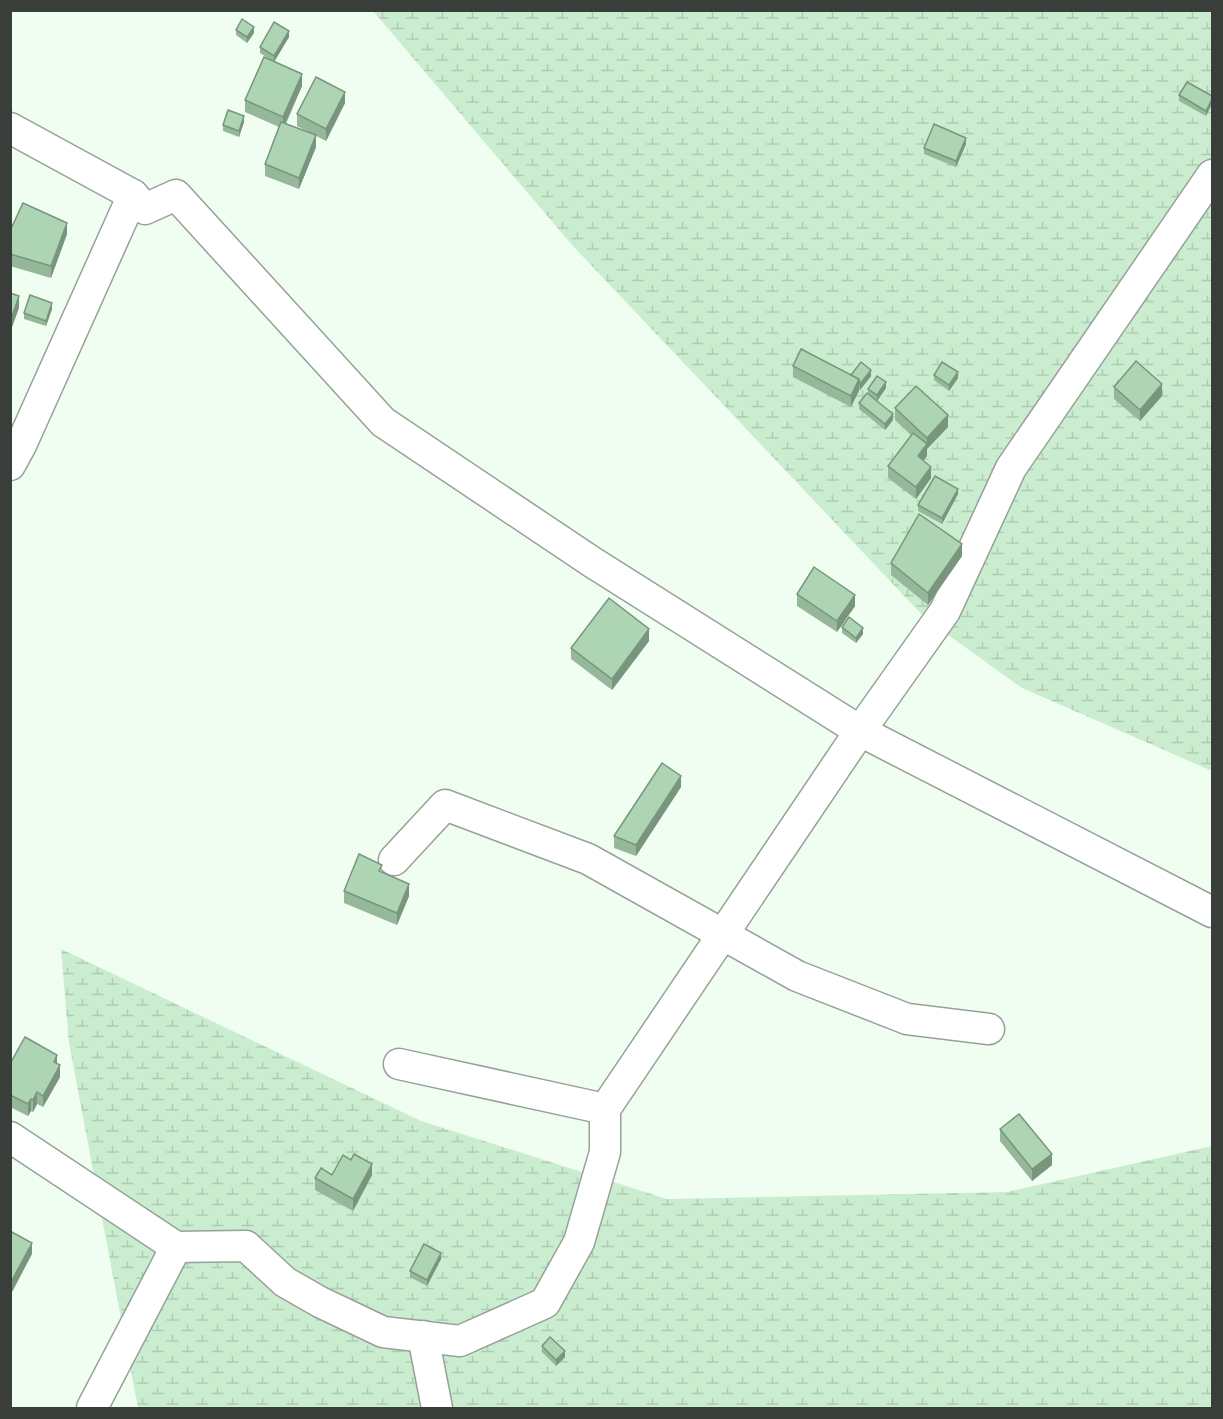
<svg xmlns="http://www.w3.org/2000/svg" width="1223" height="1419" viewBox="0 0 1223 1419" font-family="Ubuntu,sans-serif">
	<style>
		.wetland { fill: url(#wetland-marsh) }
		.lines { fill: none; stroke-linecap: round; stroke-linejoin: round }
		.minor-casing { stroke: #96a298; stroke-width: 33 }
		.minor { stroke: #fff; stroke-width: 30 }
		.wall { fill: #95b79a }
		.shaded-wall { fill: #79957d }
		.building { fill: #add5b3; stroke: #79957d; stroke-width: 1.5 }
	</style>
	<defs>
		<pattern id="wetland-marsh" width="20" height="14" patternUnits="userSpaceOnUse" patternTransform="scale(1.5)"><rect width="20" height="14" fill="#caedcf"/><path d="M1 5h8M5 5V1M11 12h8M15 12V8" fill="none" stroke="#aeccb2"/></pattern>
	</defs>
	<rect width="100%" height="100%" fill="#f0fdf1"/>
	<!-- wetland -->
	<g class="wetland">
		<polygon points="373,11 1212,11 1212,771 1022,688 926,619 572,245"/>
		<polygon points="61,949 421,1121 667,1199 1007,1192 1212,1146 1212,1408 138,1408 69,1043"/>
	</g>
	<g class="lines">
		<defs>
			<g id="minor">
				<polyline points="10,128 133,195"/>
				<polyline points="10,465 21,445 133,195 145,209 176,195 383,422 592,562 860,731 1212,912"/>
				<polyline points="394,860 445,805 588,859 797,976 907,1019 989,1029"/>
				<polyline points="399,1064 605,1109"/>
				<polyline points="10,1137 176,1247 246,1246 285,1282 320,1302 383,1332 460,1341 545,1303 579,1242 605,1152 605,1109 860,731 945,611 1011,468 1212,175"/>
				<polyline points="423,1336 437,1408"/>
				<polyline points="92,1408 176,1247"/>
			</g>
		</defs>
		<!-- minor casing -->
		<use href="#minor" class="minor-casing"/>
		<!-- minor -->
		<use href="#minor" class="minor"/>
	</g>
	<!-- wall -->
	<g class="wall">
		<polygon points="236,30 254,33 247,43 236,35"/>
		<polygon points="289,37 274,62 260,53 260,47"/>
		<polygon points="302,86 286,124 313,134 297,126 297,114 345,103 326,141 316,136 316,147 299,189 265,176 265,164 279,127 245,112 245,100"/>
		<polygon points="1179,95 1212,96 1206,116 1179,101"/>
		<polygon points="244,122 239,137 223,131 223,125"/>
		<polygon points="966,144 956,167 924,154 924,148"/>
		<polygon points="10,231 67,234 51,278 10,266"/>
		<polygon points="52,309 46,326 24,319 24,313"/>
		<polygon points="793,366 851,375 871,376 860,390 859,389 851,407 793,377"/>
		<polygon points="934,375 958,378 949,391 934,380"/>
		<polygon points="1114,387 1162,396 1140,421 1114,399"/>
		<polygon points="886,388 877,401 893,420 885,430 859,409 859,403 868,394 868,389"/>
		<polygon points="895,408 948,427 927,449 927,456 923,460 931,478 916,499 888,478 888,466 911,435 895,420"/>
		<polygon points="958,494 942,524 918,511 918,505"/>
		<polygon points="962,556 928,605 891,575 891,563"/>
		<polygon points="797,594 855,606 837,632 797,606"/>
		<polygon points="842,627 863,634 856,643 842,633"/>
		<polygon points="649,641 612,690 571,659 571,648"/>
		<polygon points="681,787 636,856 614,848 614,836"/>
		<polygon points="382,873 409,896 397,925 344,903 344,891"/>
		<polygon points="10,1064 57,1064 60,1077 43,1107 37,1104 33,1112 31,1111 28,1116 10,1107"/>
		<polygon points="1000,1129 1052,1165 1032,1181 1000,1141"/>
		<polygon points="372,1175 353,1211 315,1190 315,1178"/>
		<polygon points="441,1259 427,1286 410,1277 410,1271"/>
		<polygon points="542,1346 565,1357 556,1366 542,1352"/>
	</g>
	<!-- shaded-wall -->
	<g class="shaded-wall">
		<polygon points="254,27 254,33 247,43 247,37"/>
		<polygon points="289,31 289,37 274,62 274,56"/>
		<polygon points="302,74 302,86 283,128 283,117"/>
		<polygon points="345,92 345,103 326,141 326,129"/>
		<polygon points="1212,99 1212,104 1206,116 1206,111"/>
		<polygon points="244,116 244,122 239,137 239,131"/>
		<polygon points="316,135 316,147 299,189 299,178"/>
		<polygon points="966,138 966,144 956,167 956,161"/>
		<polygon points="67,223 67,234 51,278 51,266"/>
		<polygon points="19,296 19,308 10,333 10,322"/>
		<polygon points="52,303 52,309 46,326 46,321"/>
		<polygon points="871,370 871,376 860,390 860,384"/>
		<polygon points="958,372 958,378 949,391 949,385"/>
		<polygon points="859,379 859,391 851,407 851,396"/>
		<polygon points="886,382 886,388 877,401 877,395"/>
		<polygon points="1162,384 1162,396 1140,421 1140,410"/>
		<polygon points="893,414 893,420 885,430 885,424"/>
		<polygon points="948,415 948,427 927,449 927,438"/>
		<polygon points="927,444 927,456 918,468 918,456"/>
		<polygon points="931,467 931,478 916,499 916,487"/>
		<polygon points="958,489 958,494 942,524 942,518"/>
		<polygon points="962,544 962,556 928,605 928,593"/>
		<polygon points="855,595 855,606 837,632 837,621"/>
		<polygon points="863,628 863,634 856,643 856,638"/>
		<polygon points="649,629 649,641 612,690 612,679"/>
		<polygon points="681,776 681,787 636,856 636,845"/>
		<polygon points="409,884 409,896 397,925 397,913"/>
		<polygon points="57,1055 57,1066 54,1062"/>
		<polygon points="60,1065 60,1077 43,1107 43,1096"/>
		<polygon points="37,1092 37,1104 33,1112 33,1100"/>
		<polygon points="31,1099 31,1111 28,1116 28,1104"/>
		<polygon points="1052,1154 1052,1165 1032,1181 1032,1169"/>
		<polygon points="372,1164 372,1175 353,1211 353,1199"/>
		<polygon points="32,1243 32,1254 10,1296 10,1284"/>
		<polygon points="441,1253 441,1259 427,1286 427,1280"/>
		<polygon points="565,1351 565,1357 556,1366 556,1360"/>
	</g>
	<!-- building -->
	<g class="building">
		<polygon points="242,19 254,27 247,37 236,30"/>
		<polygon points="274,22 289,31 274,56 260,47"/>
		<polygon points="264,57 302,74 283,117 245,100"/>
		<polygon points="316,77 345,92 326,129 297,114"/>
		<polygon points="1187,82 1212,96 1212,99 1206,111 1179,95"/>
		<polygon points="228,110 244,116 239,131 223,125"/>
		<polygon points="281,122 316,135 299,178 265,164"/>
		<polygon points="934,124 966,138 956,161 924,148"/>
		<polygon points="23,203 67,223 51,266 10,254 10,231"/>
		<polygon points="10,293 19,296 10,322"/>
		<polygon points="30,295 52,303 46,321 24,313"/>
		<polygon points="801,349 859,379 851,396 793,366"/>
		<polygon points="1136,361 1162,384 1140,410 1114,387"/>
		<polygon points="861,362 871,370 860,384 859,379 851,375"/>
		<polygon points="942,362 958,372 949,385 934,375"/>
		<polygon points="877,376 886,382 877,395 868,389"/>
		<polygon points="916,386 948,415 927,438 895,408"/>
		<polygon points="867,393 893,414 885,424 859,403"/>
		<polygon points="913,433 927,444 918,456 931,467 916,487 888,466"/>
		<polygon points="935,476 958,489 942,518 918,505"/>
		<polygon points="919,514 962,544 928,593 891,563"/>
		<polygon points="814,567 855,595 837,621 797,594"/>
		<polygon points="609,598 649,629 612,679 571,648"/>
		<polygon points="849,617 863,628 856,638 842,627"/>
		<polygon points="662,763 681,776 636,845 614,836"/>
		<polygon points="359,854 382,865 379,871 409,884 397,913 344,891"/>
		<polygon points="25,1037 57,1055 54,1062 60,1065 43,1096 37,1092 33,1100 31,1099 28,1104 10,1095 10,1064"/>
		<polygon points="1019,1114 1052,1154 1032,1169 1000,1129"/>
		<polygon points="354,1154 372,1164 353,1199 315,1178 321,1168 332,1175 343,1155 351,1160"/>
		<polygon points="10,1231 32,1243 10,1284"/>
		<polygon points="424,1244 441,1253 427,1280 410,1271"/>
		<polygon points="550,1337 565,1351 556,1360 542,1346"/>
	</g>
	<!-- border -->
	<rect width="1223" height="1419" fill="none" stroke="#393e3a" stroke-width="24"/>
</svg>
